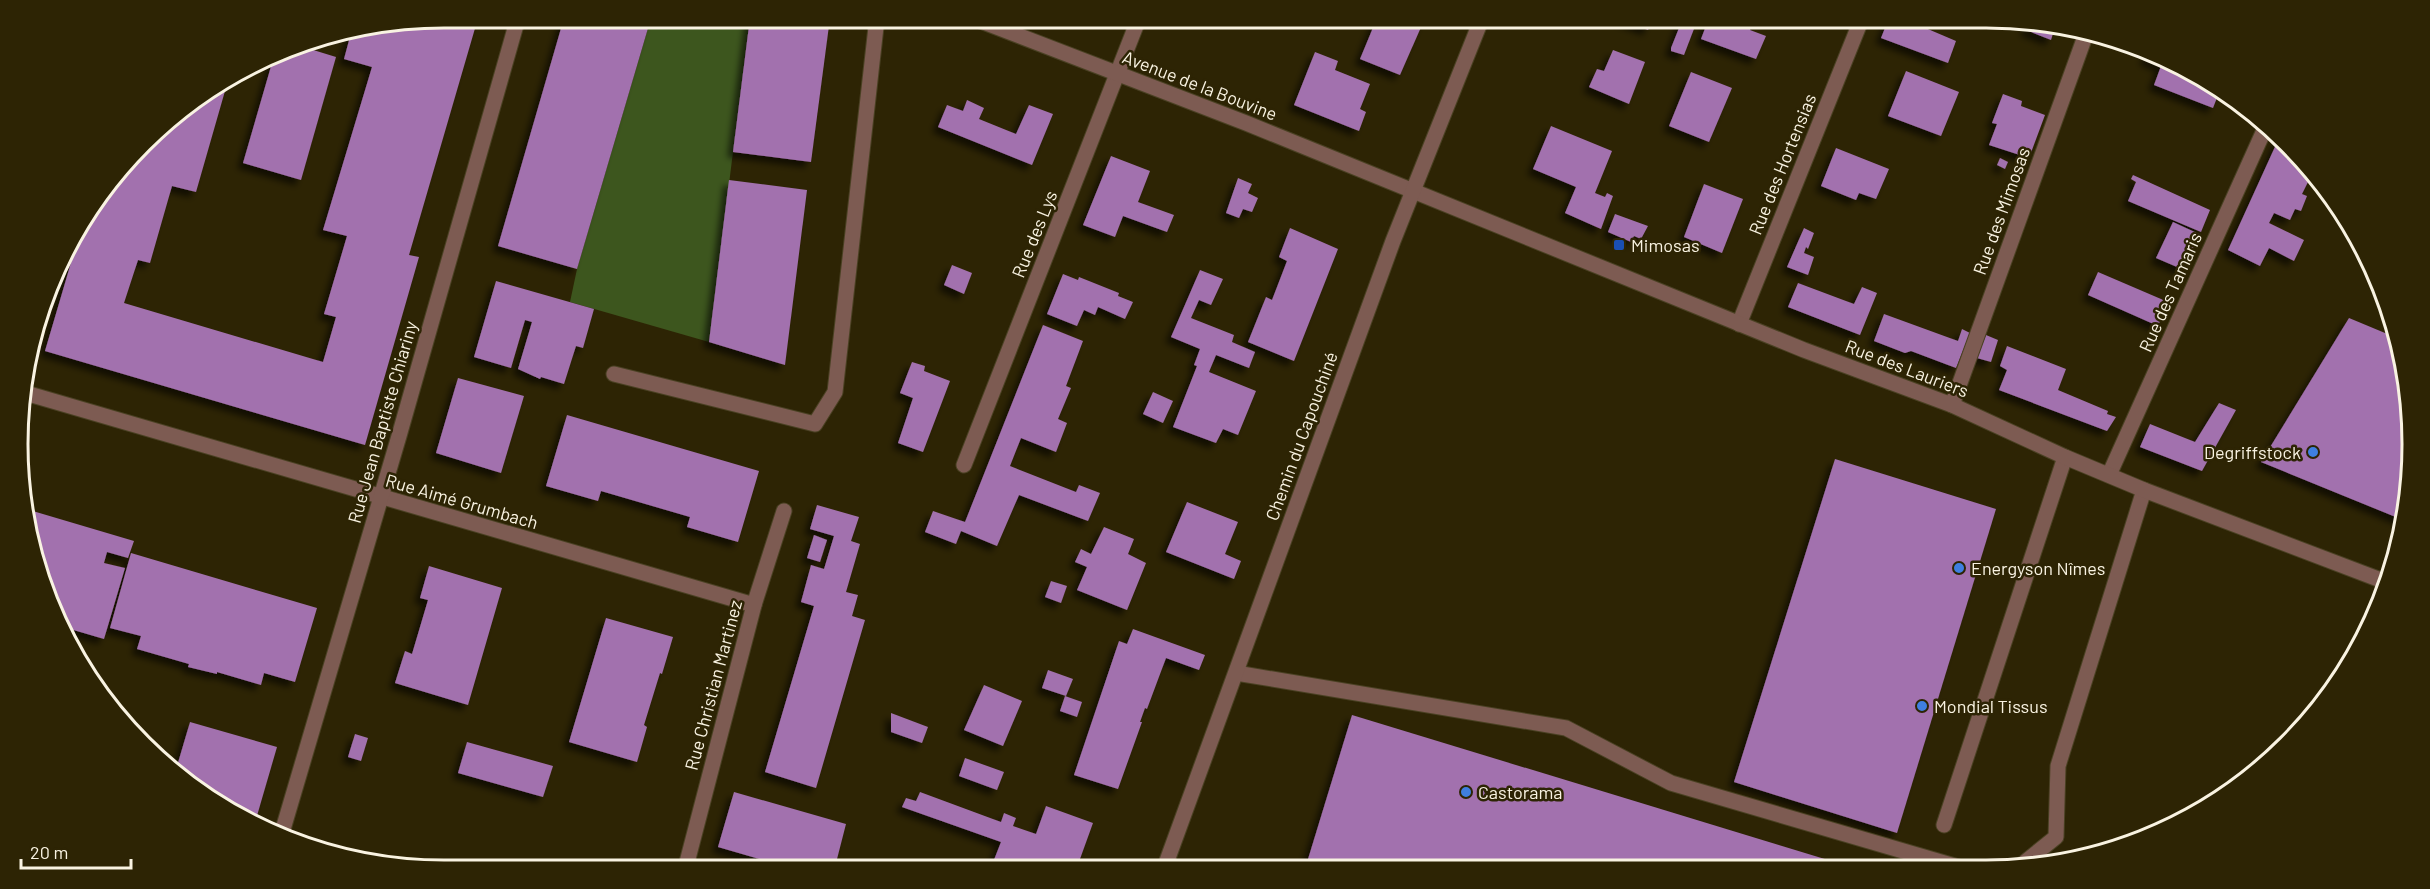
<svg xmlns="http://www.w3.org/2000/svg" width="2430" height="889" viewBox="0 0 2430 889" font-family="Barlow,sans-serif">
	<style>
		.green { fill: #3d561e }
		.building { fill: #a271ae; filter: url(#shadow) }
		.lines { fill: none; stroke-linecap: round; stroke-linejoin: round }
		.service-casing { stroke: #4a4123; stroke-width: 17 }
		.minor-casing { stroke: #4a4123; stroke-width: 17 }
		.tertiary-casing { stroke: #4a4123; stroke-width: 17 }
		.service { stroke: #7d5b52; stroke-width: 15 }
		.minor { stroke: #7d5b52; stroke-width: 15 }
		.tertiary { stroke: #7d5b52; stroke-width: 15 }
		.transit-dot { fill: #1a4fb4; stroke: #2d2404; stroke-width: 2 }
		.shop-dot { fill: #3f7fe0; stroke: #2d2404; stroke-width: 2 }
		.labels { text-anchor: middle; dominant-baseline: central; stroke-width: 5; stroke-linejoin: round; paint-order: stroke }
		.street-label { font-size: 18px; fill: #f9f3e2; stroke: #2d2404 }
		.poi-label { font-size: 18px; fill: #f9f3e2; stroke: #2d2404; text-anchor: start }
		.rim { fill: none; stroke: #f9f3e2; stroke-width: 3 }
	</style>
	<defs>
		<filter id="shadow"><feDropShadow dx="-5.5" dy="5.5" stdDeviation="3" flood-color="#0009"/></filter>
	</defs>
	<rect width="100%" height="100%" fill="#2d2404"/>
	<!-- green -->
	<polygon class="green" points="651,18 750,18 709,342 570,302 577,269"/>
	<!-- building -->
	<g class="building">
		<polygon points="445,18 478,18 409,255 419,257 365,445 45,351 83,222 164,124 229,77 196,192 172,186 150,263 138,260 124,303 323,362 336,317 324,314 347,236 323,230 372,67 344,59 351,33"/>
		<polygon points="564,18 651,18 577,269 498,246"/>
		<polygon points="750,18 830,18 811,162 733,152"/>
		<polygon points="1377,18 1425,18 1400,75 1360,59"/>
		<polygon points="1618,18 1653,18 1648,30"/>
		<polygon points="1683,18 1697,21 1684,55 1671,51 1671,48"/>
		<polygon points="1709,18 1755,18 1750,30 1766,36 1756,59 1701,39"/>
		<polygon points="1889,18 1902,18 1956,41 1948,63 1881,38"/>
		<polygon points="2028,24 2055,27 2051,40 2026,30"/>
		<polygon points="297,45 336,57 301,180 243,163 274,56"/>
		<polygon points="1613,50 1645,62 1629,104 1589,87 1597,69 1604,71"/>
		<polygon points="1315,52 1338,61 1335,70 1370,84 1360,109 1366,112 1359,131 1294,105"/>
		<polygon points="2148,52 2174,62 2220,90 2213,108 2154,85 2161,66 2145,59"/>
		<polygon points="1906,71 1959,92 1941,136 1888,116"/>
		<polygon points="1691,72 1732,88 1709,142 1669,126"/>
		<polygon points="2003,94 2022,101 2021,106 2045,115 2029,158 1989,145 1997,124 1992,123"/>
		<polygon points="967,100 984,108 979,119 1016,134 1029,105 1053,114 1032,165 938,127 947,105 963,111"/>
		<polygon points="1551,126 1612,151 1595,193 1605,197 1607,193 1613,196 1601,229 1565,213 1576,187 1533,169"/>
		<polygon points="2279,138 2313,172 2302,194 2307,196 2301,211 2295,209 2290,220 2274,213 2269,223 2304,240 2294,261 2269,248 2260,266 2228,250"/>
		<polygon points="1836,148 1889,169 1876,199 1859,193 1856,200 1821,186"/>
		<polygon points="1111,156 1150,171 1138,202 1174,215 1167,232 1123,216 1115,237 1083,225"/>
		<polygon points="2000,158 2008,162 2005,169 1997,165"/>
		<polygon points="2133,175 2210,210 2201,232 2128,201 2136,182 2131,179"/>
		<polygon points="1238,178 1252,184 1248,193 1258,198 1252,212 1243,209 1239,218 1226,213"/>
		<polygon points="729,180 807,190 785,365 709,342"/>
		<polygon points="1704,184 1743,199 1722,253 1684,237"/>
		<polygon points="1615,214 1648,226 1641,239 1634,236 1631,242 1608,232"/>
		<polygon points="2173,222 2199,234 2184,270 2156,258"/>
		<polygon points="1290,228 1338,249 1294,361 1248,342 1266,297 1272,300 1287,261 1279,257"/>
		<polygon points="1804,228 1814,233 1808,249 1806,247 1804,253 1814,257 1808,275 1787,267"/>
		<polygon points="952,265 972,273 964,294 944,285"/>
		<polygon points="1200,270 1223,279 1211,305 1199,300 1191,318 1234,335 1232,342 1255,352 1249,368 1216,355 1209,372 1256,391 1238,435 1223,429 1216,443 1173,427 1197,366 1194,365 1200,349 1171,337"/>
		<polygon points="2098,272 2168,302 2158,326 2088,295"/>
		<polygon points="1063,274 1078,280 1079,277 1119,293 1118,296 1133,302 1125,319 1098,307 1095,315 1084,310 1077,326 1047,314"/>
		<polygon points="496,281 594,309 583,348 576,346 564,384 541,377 540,379 518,369 532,322 525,320 511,368 474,357"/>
		<polygon points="1798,283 1854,304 1862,287 1877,293 1860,335 1788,307"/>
		<polygon points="1884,314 1958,341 1962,329 1970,333 1956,368 1911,351 1905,353 1874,341"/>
		<polygon points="2349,318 2397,338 2408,389 2411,473 2403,520 2261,462"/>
		<polygon points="1043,325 1083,341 1066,386 1071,388 1058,419 1067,423 1056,452 1021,438 1010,466 1076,492 1079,485 1100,493 1088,521 1019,495 997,546 961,531 956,544 925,532 933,511 965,522"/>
		<polygon points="1986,335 1998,340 1991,362 1977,358"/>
		<polygon points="2007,346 2066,369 2058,390 2108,411 2107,414 2116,417 2107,431 1999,390 2007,370 2000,366"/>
		<polygon points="912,362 925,366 924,371 950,381 923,452 898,443 913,398 900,393"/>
		<polygon points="458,378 524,396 501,473 436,453"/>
		<polygon points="1153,392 1173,401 1163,423 1143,414"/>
		<polygon points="2219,403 2236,410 2202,471 2140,447 2150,424 2195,442"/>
		<polygon points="567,415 759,471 738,542 687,527 690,517 601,491 598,501 546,486"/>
		<polygon points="1835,459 1996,509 1897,833 1734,782"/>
		<polygon points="1187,502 1238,522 1225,554 1241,561 1234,579 1166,552"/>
		<polygon points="817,505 859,517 851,541 860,544 846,592 858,595 852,616 865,620 816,788 765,772 814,606 801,602 811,565 824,569 834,536 810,529"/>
		<polygon points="26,509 134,541 128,558 107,552 104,563 125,568 104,639 60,626 51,608 26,528"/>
		<polygon points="1104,527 1134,539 1128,554 1146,563 1127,610 1077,590 1087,567 1075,562 1081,549 1091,554"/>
		<polygon points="814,535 827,540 820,562 807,558"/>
		<polygon points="131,553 317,608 295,682 264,673 261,685 217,672 217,674 188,667 189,664 137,649 141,636 110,628"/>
		<polygon points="429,566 502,588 468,705 395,683 405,651 412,654 428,600 420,598"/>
		<polygon points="1051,581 1067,586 1061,603 1045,597"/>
		<polygon points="606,618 673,637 662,674 660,673 644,725 647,727 637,762 569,742"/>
		<polygon points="1133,629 1205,655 1199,670 1166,658 1147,709 1145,708 1140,722 1142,722 1118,789 1074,775 1119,641 1127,644"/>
		<polygon points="1048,670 1073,679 1066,696 1042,688"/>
		<polygon points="984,685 1022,701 1003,746 964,730"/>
		<polygon points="1065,696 1082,702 1077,717 1060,711"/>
		<polygon points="891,713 928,727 922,743 891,732"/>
		<polygon points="1352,715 1851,867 1851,868 1305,869"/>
		<polygon points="190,722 277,747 254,826 185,783 175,773"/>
		<polygon points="355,734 368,738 361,761 348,757"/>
		<polygon points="467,742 553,766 543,797 458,773"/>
		<polygon points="965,758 1004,772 997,790 959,776"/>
		<polygon points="734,792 846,824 837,859 854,865 854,870 797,870 718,847"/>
		<polygon points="920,792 1001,822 1004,813 1016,818 1013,826 1036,834 1046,806 1093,823 1076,870 990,870 1001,842 902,807 906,798 916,801"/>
		<polygon points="556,863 581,870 581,871 554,871"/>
	</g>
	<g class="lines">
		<defs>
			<g id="service">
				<polyline points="614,374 815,424 835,392 877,18"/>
				<polyline points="1952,405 2087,31"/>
				<polyline points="1236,673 1566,728 1671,783 1958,867"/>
				<polyline points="1944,825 2065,457"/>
				<polyline points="2019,867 2056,837 2058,766 2144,490"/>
			</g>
			<g id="minor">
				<polyline points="1739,324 1862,18"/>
				<polyline points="22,392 754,605"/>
				<polyline points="964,465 1139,18"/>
				<polyline points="2109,475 2266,126"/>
				<polyline points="281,836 399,436 518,18"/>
				<polyline points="685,870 754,605 784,511"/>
			</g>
			<g id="tertiary">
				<polyline points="973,18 1246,123 1804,350 1952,405 2065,457 2144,490 2386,582"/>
				<polyline points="1164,869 1393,241 1482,18"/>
			</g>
		</defs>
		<!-- service casing -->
		<use href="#service" class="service-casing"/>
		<!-- minor casing -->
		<use href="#minor" class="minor-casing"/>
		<!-- tertiary casing -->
		<use href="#tertiary" class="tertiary-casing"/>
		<!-- service -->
		<use href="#service" class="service"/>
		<!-- minor -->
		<use href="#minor" class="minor"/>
		<!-- tertiary -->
		<use href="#tertiary" class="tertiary"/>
	</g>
	<!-- markers -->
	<rect class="transit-dot" x="1613" y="239" width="12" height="12" rx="3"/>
	<g class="shop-dot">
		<circle cx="2313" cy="452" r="6"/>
		<circle cx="1959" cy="568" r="6"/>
		<circle cx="1922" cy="706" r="6"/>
		<circle cx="1466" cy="792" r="6"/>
	</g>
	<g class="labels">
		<!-- street labels -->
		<g class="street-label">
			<text transform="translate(1200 85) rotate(21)">Avenue de la Bouvine</text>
			<text transform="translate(1782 164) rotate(-68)">Rue des Hortensias</text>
			<text transform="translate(2001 211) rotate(-70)">Rue des Mimosas</text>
			<text transform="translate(1034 234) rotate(-68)">Rue des Lys</text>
			<text transform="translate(2170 292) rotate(-66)">Rue des Tamaris</text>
			<text transform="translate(1907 368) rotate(21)">Rue des Lauriers</text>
			<text transform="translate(382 422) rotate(-74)">Rue Jean Baptiste Chiariny</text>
			<text transform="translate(1301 436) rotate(-70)">Chemin du Capouchiné</text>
			<text transform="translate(462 501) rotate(16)">Rue Aimé Grumbach</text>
			<text transform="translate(713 685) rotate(-75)">Rue Christian Martinez</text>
		</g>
		<!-- poi labels -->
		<g class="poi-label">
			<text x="1631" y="245">Mimosas</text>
			<text x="2301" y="452" text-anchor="end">Degriffstock</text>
			<text x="1971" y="568">Energyson Nîmes</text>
			<text x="1934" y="706">Mondial Tissus</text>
			<text x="1478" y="792">Castorama</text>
		</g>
	</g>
	<!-- crop -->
	<path d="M0 0H2430V889H0ZM444 28H1986A416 416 0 0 1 2402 444V444A416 416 0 0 1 1986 860H444A416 416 0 0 1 28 444V444A416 416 0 0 1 444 28Z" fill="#2d2404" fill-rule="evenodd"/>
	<path class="rim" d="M444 28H1986A416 416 0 0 1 2402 444V444A416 416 0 0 1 1986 860H444A416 416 0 0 1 28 444V444A416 416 0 0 1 444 28Z"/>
	<!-- scale -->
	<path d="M21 859v9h110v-9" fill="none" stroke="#f9f3e2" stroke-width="3"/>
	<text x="30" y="859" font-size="18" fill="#f9f3e2" stroke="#2d2404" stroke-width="4.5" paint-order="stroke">20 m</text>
</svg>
